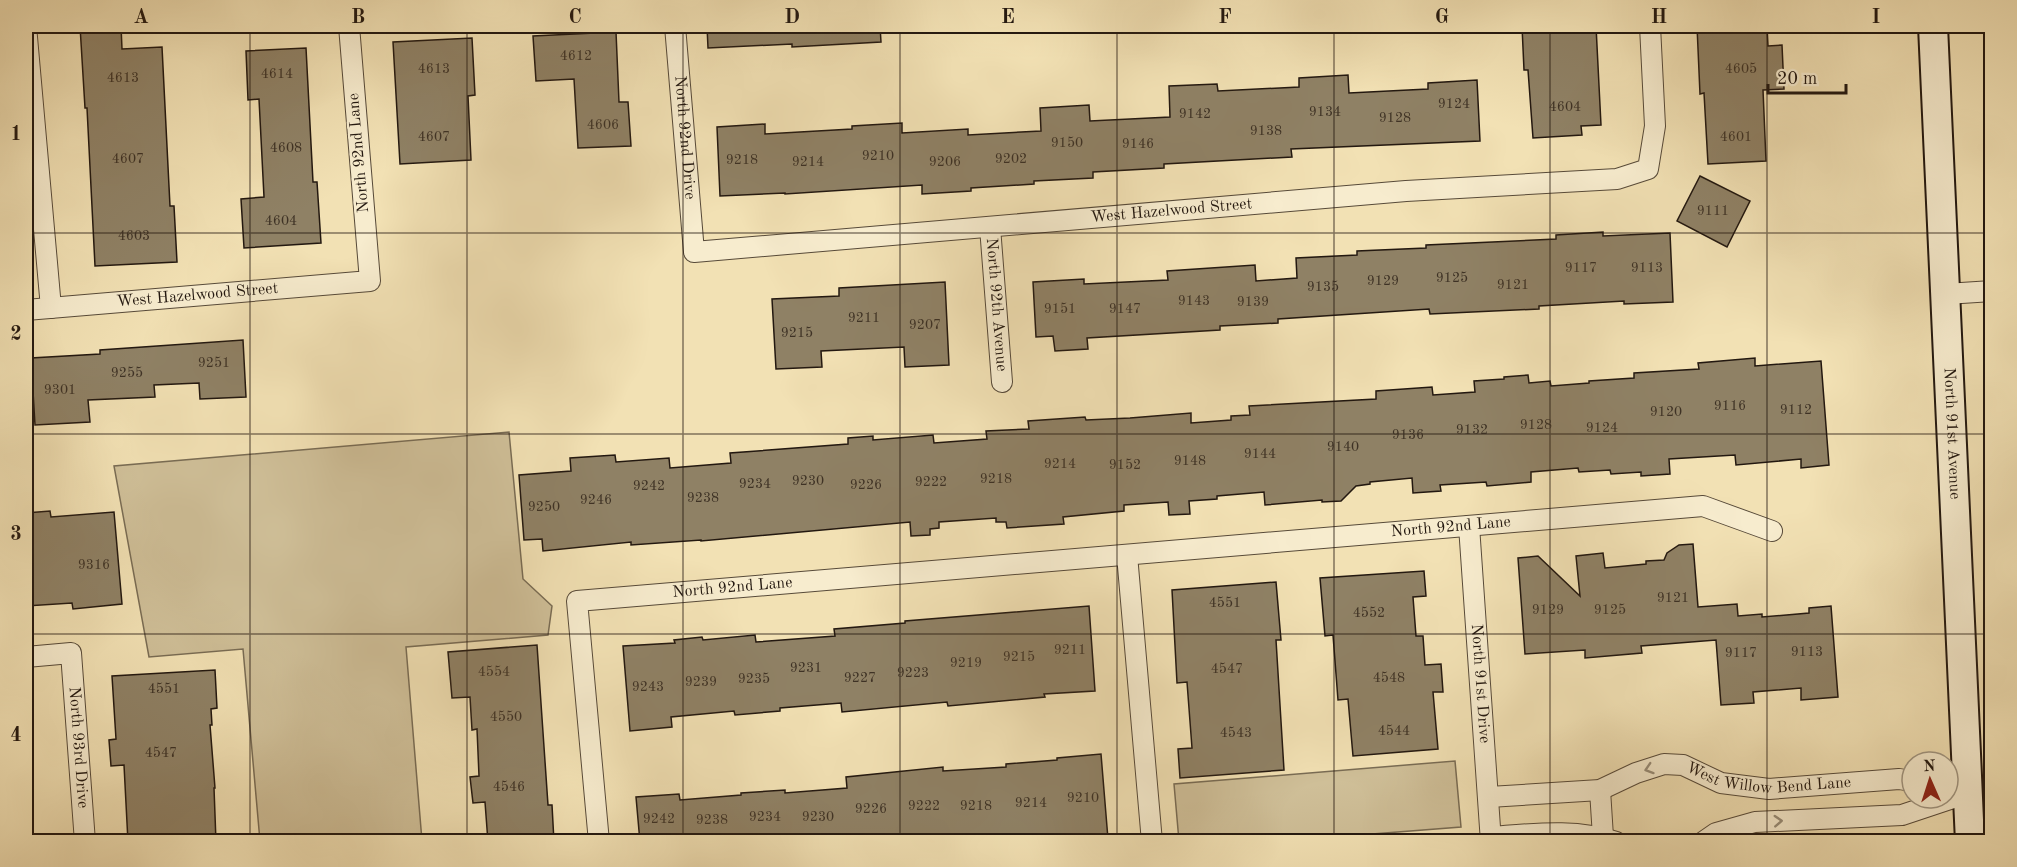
<svg xmlns="http://www.w3.org/2000/svg" width="2017" height="867" viewBox="0 0 2017 867" font-family="'Old Standard TT',serif">
	<style>
		.green { fill: #cfbf98; stroke: #796c54; stroke-width: 1.5 }
		.building { fill: #8f8165; stroke: #231810; stroke-width: 1.5 }
		.lines { fill: none; stroke-linecap: round; stroke-linejoin: round }
		.street-casing { stroke: #574a39; stroke-width: 22 }
		.secondary-casing { stroke: #231810; stroke-width: 32 }
		.street { stroke: #f7ecce; stroke-width: 20 }
		.secondary { stroke: #f7ecce; stroke-width: 28 }
		.oneway { stroke: #988d78 }
		.grid { fill: none; stroke: #231810; stroke-width: 1.5; stroke-opacity: 0.55 }
		.labels { text-anchor: middle; dominant-baseline: central; stroke-width: 4.5; stroke-linejoin: round; paint-order: stroke }
		.number-label { font-size: 14px; fill: #3e3225 }
		.street-label { font-size: 16px; fill: #231810; stroke: #f7ecce }
		.neatline { fill: none; stroke: #231810; stroke-width: 2 }
		.grid-label { font-size: 20px; text-anchor: middle; font-weight: bold; fill: #231810 }
	</style>
	<rect width="100%" height="100%" fill="#f2e1b4"/>
	<filter id="stains"><feTurbulence type="fractalNoise" baseFrequency=".00333" numOctaves="4"/><feColorMatrix values="0 0 0 0 .2 0 0 0 0 .09 0 0 0 0 .02 0 0 0 .5 -.17"/></filter>
	<radialGradient id="worn" r=".72"><stop offset=".6" stop-color="#630" stop-opacity="0"/><stop offset="1" stop-color="#630" stop-opacity=".3"/></radialGradient>
	<!-- green -->
	<g class="green">
		<polygon points="509,432 523,579 552,606 548,635 406,647 422,841 260,841 243,649 149,657 114,466"/>
		<polygon points="1455,761 1461,827 1283,841 1179,841 1174,784"/>
	</g>
	<!-- building -->
	<g class="building">
		<polygon points="80,26 121,26 122,49 162,47 170,206 174,206 177,262 95,266 87,108 85,108"/>
		<polygon points="707,26 880,26 881,42 792,47 792,44 708,48"/>
		<polygon points="1522,26 1596,26 1601,125 1581,126 1582,135 1533,138 1528,70 1524,70"/>
		<polygon points="1697,26 1767,26 1768,46 1782,45 1784,89 1763,90 1766,161 1708,164 1704,93 1700,94"/>
		<polygon points="616,32 619,102 628,102 631,146 578,148 574,79 536,81 533,36"/>
		<polygon points="472,38 475,95 468,96 471,160 400,164 393,42"/>
		<polygon points="306,48 313,182 317,182 321,243 244,248 241,199 264,197 259,99 248,100 246,51"/>
		<polygon points="1348,75 1349,93 1428,89 1428,83 1477,80 1480,141 1291,149 1292,157 1164,164 1164,168 1093,172 1093,178 1034,181 1034,184 971,188 971,191 922,194 922,185 785,194 785,193 720,196 717,127 765,124 765,134 852,129 852,126 902,123 902,133 968,129 968,135 1041,131 1040,108 1089,105 1090,121 1170,117 1169,86 1217,84 1218,91 1299,87 1299,78"/>
		<polygon points="1700,176 1750,201 1727,247 1677,221"/>
		<polygon points="1603,232 1603,236 1670,233 1673,302 1624,304 1624,301 1539,306 1539,309 1430,314 1429,309 1278,319 1278,323 1220,326 1220,330 1087,338 1088,349 1055,351 1053,336 1036,337 1033,282 1084,279 1084,284 1168,280 1167,271 1255,265 1256,281 1297,278 1296,258 1357,255 1357,251 1426,248 1426,245 1556,239 1556,235"/>
		<polygon points="945,282 949,365 905,367 904,347 821,351 822,367 776,369 772,299 839,296 839,288"/>
		<polygon points="243,340 246,397 200,399 199,383 154,385 155,397 88,400 90,422 35,425 31,358 100,354 100,350"/>
		<polygon points="1755,358 1755,366 1821,361 1829,465 1801,468 1801,459 1736,465 1735,455 1669,459 1670,474 1641,476 1641,472 1611,474 1610,470 1579,472 1578,468 1531,472 1531,482 1487,486 1486,482 1440,485 1441,491 1413,493 1412,478 1370,482 1370,484 1356,486 1341,501 1322,502 1322,500 1265,505 1264,492 1217,496 1217,499 1189,501 1190,514 1169,515 1168,502 1124,505 1124,511 1063,517 1064,524 1007,528 1006,522 996,522 996,518 939,522 939,528 930,529 930,535 911,536 910,522 701,541 701,540 631,545 631,542 543,551 542,539 524,540 519,475 571,471 570,458 615,455 616,462 669,458 670,468 731,463 730,453 848,444 848,438 873,436 873,440 933,435 934,443 987,439 986,431 1029,429 1028,421 1085,417 1086,420 1130,418 1191,413 1191,423 1231,420 1231,416 1250,415 1249,406 1376,399 1376,391 1432,387 1433,395 1475,392 1474,381 1504,379 1504,377 1528,375 1529,383 1550,381 1551,386 1589,383 1589,381 1634,378 1634,373 1699,369 1698,363"/>
		<polygon points="50,511 51,517 114,512 122,604 73,609 72,603 26,606 26,513"/>
		<polygon points="1693,544 1698,607 1737,604 1738,616 1762,614 1762,617 1809,613 1809,608 1831,606 1838,697 1801,700 1801,688 1753,692 1754,703 1721,705 1716,640 1641,646 1642,653 1585,658 1585,650 1525,654 1518,558 1538,556 1580,596 1576,556 1603,553 1605,568 1646,564 1646,561 1664,560 1667,553 1679,545"/>
		<polygon points="1424,571 1426,596 1413,597 1416,636 1423,636 1425,665 1441,664 1443,692 1433,692 1438,749 1353,756 1348,699 1338,700 1333,635 1325,636 1320,578"/>
		<polygon points="1276,582 1281,640 1276,640 1284,770 1180,778 1178,749 1192,748 1187,682 1177,683 1172,590"/>
		<polygon points="1089,606 1095,691 1044,694 1045,697 948,706 947,702 842,712 841,703 780,708 780,711 735,715 734,711 671,717 672,727 630,731 623,646 675,643 674,640 702,637 703,640 755,635 756,642 835,636 834,629 905,623 905,621"/>
		<polygon points="537,645 548,805 552,805 554,842 488,842 485,802 473,803 470,777 479,776 477,729 472,730 470,697 452,698 448,652"/>
		<polygon points="215,670 217,708 211,709 212,725 210,725 215,788 214,788 216,842 128,842 124,765 111,766 109,740 116,739 112,676"/>
		<polygon points="1101,754 1108,839 1078,842 640,842 636,797 679,794 680,800 741,795 741,793 785,790 785,793 847,788 846,777 943,767 943,771 1006,767 1006,764 1057,760 1057,758"/>
	</g>
	<g class="lines">
		<defs>
			<g id="street">
				<polyline points="26,26 51,308"/>
				<path id="s1" d="M675,26L694,252L1406,191L1617,179L1648,169L1655,126L1650,26"/>
				<path id="s2" d="M990,227L1002,382"/>
				<polyline points="1946,294 1992,291"/>
				<path id="s3" d="M26,310L370,281L349,26"/>
				<path id="s4" d="M1469,526L1491,842"/>
				<polyline points="1127,555 1152,842"/>
				<path id="s5" d="M26,657L71,653L85,842"/>
				<polyline points="1600,790 1603,837"/>
				<path id="s6" d="M1489,797L1600,790L1636,773L1664,764L1683,765L1721,783L1769,789L1899,779L1912,781"/>
				<path d="M1491,837C1532,834 1576,828 1616,842"/>
				<path id="s7" d="M599,842L577,601L1703,506L1772,531"/>
				<polyline points="1703,842 1716,833 1755,822 1902,815 1968,793"/>
			</g>
			<g id="secondary">
				<path id="s8" d="M1933,26L1970,842"/>
			</g>
		</defs>
		<!-- street casing -->
		<use href="#street" class="street-casing"/>
		<!-- secondary casing -->
		<use href="#secondary" class="secondary-casing"/>
		<!-- street -->
		<use href="#street" class="street"/>
		<!-- secondary -->
		<use href="#secondary" class="secondary"/>
	</g>
	<!-- one-way arrows -->
	<defs><path id="oneway-chevron" d="M-2-3.5L2.5 0L-2 3.5" fill="none" stroke-width="1.6" stroke-linecap="round" stroke-linejoin="round" transform="scale(1.5)"/></defs>
	<g class="oneway">
		<use href="#oneway-chevron" transform="translate(1649 769) rotate(162)"/>
		<use href="#oneway-chevron" transform="translate(1778 821) rotate(-3)"/>
	</g>
	<!-- grid -->
	<path class="grid" d="M250,26V842M467,26V842M683,26V842M900,26V842M1117,26V842M1334,26V842M1550,26V842M1767,26V842M26,233H1992M26,434H1992M26,634H1992"/>
	<g class="labels">
		<!-- number labels -->
		<g class="number-label">
			<text x="576" y="56">4612</text>
			<text x="434" y="69">4613</text>
			<text x="1741" y="69">4605</text>
			<text x="277" y="74">4614</text>
			<text x="123" y="78">4613</text>
			<text x="1454" y="104">9124</text>
			<text x="1565" y="107">4604</text>
			<text x="1325" y="112">9134</text>
			<text x="1195" y="114">9142</text>
			<text x="1395" y="118">9128</text>
			<text x="603" y="125">4606</text>
			<text x="1266" y="131">9138</text>
			<text x="434" y="137">4607</text>
			<text x="1736" y="137">4601</text>
			<text x="1067" y="143">9150</text>
			<text x="1138" y="144">9146</text>
			<text x="286" y="148">4608</text>
			<text x="878" y="156">9210</text>
			<text x="128" y="159">4607</text>
			<text x="1011" y="159">9202</text>
			<text x="742" y="160">9218</text>
			<text x="808" y="162">9214</text>
			<text x="945" y="162">9206</text>
			<text x="1713" y="211">9111</text>
			<text x="281" y="221">4604</text>
			<text x="134" y="236">4603</text>
			<text x="1581" y="268">9117</text>
			<text x="1647" y="268">9113</text>
			<text x="1452" y="278">9125</text>
			<text x="1383" y="281">9129</text>
			<text x="1513" y="285">9121</text>
			<text x="1323" y="287">9135</text>
			<text x="1194" y="301">9143</text>
			<text x="1253" y="302">9139</text>
			<text x="1060" y="309">9151</text>
			<text x="1125" y="309">9147</text>
			<text x="864" y="318">9211</text>
			<text x="925" y="325">9207</text>
			<text x="797" y="333">9215</text>
			<text x="214" y="363">9251</text>
			<text x="127" y="373">9255</text>
			<text x="60" y="390">9301</text>
			<text x="1730" y="406">9116</text>
			<text x="1796" y="410">9112</text>
			<text x="1666" y="412">9120</text>
			<text x="1536" y="425">9128</text>
			<text x="1602" y="428">9124</text>
			<text x="1472" y="430">9132</text>
			<text x="1408" y="435">9136</text>
			<text x="1343" y="447">9140</text>
			<text x="1260" y="454">9144</text>
			<text x="1190" y="461">9148</text>
			<text x="1060" y="464">9214</text>
			<text x="1125" y="465">9152</text>
			<text x="996" y="479">9218</text>
			<text x="808" y="481">9230</text>
			<text x="931" y="482">9222</text>
			<text x="755" y="484">9234</text>
			<text x="866" y="485">9226</text>
			<text x="649" y="486">9242</text>
			<text x="703" y="498">9238</text>
			<text x="596" y="500">9246</text>
			<text x="544" y="507">9250</text>
			<text x="94" y="565">9316</text>
			<text x="1673" y="598">9121</text>
			<text x="1225" y="603">4551</text>
			<text x="1548" y="610">9129</text>
			<text x="1610" y="610">9125</text>
			<text x="1369" y="613">4552</text>
			<text x="1070" y="650">9211</text>
			<text x="1807" y="652">9113</text>
			<text x="1741" y="653">9117</text>
			<text x="1019" y="657">9215</text>
			<text x="966" y="663">9219</text>
			<text x="806" y="668">9231</text>
			<text x="1227" y="669">4547</text>
			<text x="494" y="672">4554</text>
			<text x="913" y="673">9223</text>
			<text x="860" y="678">9227</text>
			<text x="1389" y="678">4548</text>
			<text x="754" y="679">9235</text>
			<text x="701" y="682">9239</text>
			<text x="648" y="687">9243</text>
			<text x="164" y="689">4551</text>
			<text x="506" y="717">4550</text>
			<text x="1394" y="731">4544</text>
			<text x="1236" y="733">4543</text>
			<text x="161" y="753">4547</text>
			<text x="509" y="787">4546</text>
			<text x="1083" y="798">9210</text>
			<text x="1031" y="803">9214</text>
			<text x="924" y="806">9222</text>
			<text x="976" y="806">9218</text>
			<text x="871" y="809">9226</text>
			<text x="765" y="817">9234</text>
			<text x="818" y="817">9230</text>
			<text x="659" y="819">9242</text>
			<text x="712" y="820">9238</text>
		</g>
		<!-- street labels -->
		<g class="street-label">
			<text stroke="none"><textPath href="#s1" startOffset="112">North 92nd Drive</textPath></text>
			<text transform="translate(359 153) rotate(-95)">North 92nd Lane</text>
			<text stroke="none"><textPath href="#s1" startOffset="706">West Hazelwood Street</textPath></text>
			<text stroke="none"><textPath href="#s3" startOffset="172">West Hazelwood Street</textPath></text>
			<text stroke="none"><textPath href="#s2" startOffset="78">North 92th Avenue</textPath></text>
			<text stroke="none"><textPath href="#s8" startOffset="408">North 91st Avenue</textPath></text>
			<text stroke="none"><textPath href="#s7" startOffset="1119">North 92nd Lane</textPath></text>
			<text stroke="none"><textPath href="#s7" startOffset="398">North 92nd Lane</textPath></text>
			<text stroke="none"><textPath href="#s4" startOffset="158">North 91st Drive</textPath></text>
			<text stroke="none"><textPath href="#s5" startOffset="140">North 93rd Drive</textPath></text>
			<text stroke="none"><textPath href="#s6" startOffset="288">West Willow Bend Lane</textPath></text>
		</g>
	</g>
	<!-- margin -->
	<rect width="2017" height="867" fill="none" stroke="#f2e1b4" stroke-width="66"/>
	<!-- north arrow -->
	<g transform="translate(1930 780) rotate(357)"><circle r="28" fill="#f7ecce" stroke="#a29782" stroke-width="1.5"/>
	<path d="M0-4.5L10 22L0 15L-10 22Z" fill="#8f2418"/>
	<text y="-9" font-size="16" font-weight="bold" text-anchor="middle" fill="#231810">N</text>
	</g>
	<!-- scale -->
	<path d="M1768 84v9h78v-9" fill="none" stroke="#231810" stroke-width="3"/>
	<text x="1777" y="84" font-size="18" fill="#231810" stroke="#f7ecce" stroke-width="4.5" paint-order="stroke">20 m</text>
	<rect x="33" y="33" width="1951" height="801" class="neatline"/>
	<g class="grid-label">
		<text x="141" y="23">A</text>
		<text x="358" y="23">B</text>
		<text x="575" y="23">C</text>
		<text x="792" y="23">D</text>
		<text x="1008" y="23">E</text>
		<text x="1225" y="23">F</text>
		<text x="1442" y="23">G</text>
		<text x="1659" y="23">H</text>
		<text x="1876" y="23">I</text>
		<text x="16" y="140">1</text>
		<text x="16" y="340">2</text>
		<text x="16" y="540">3</text>
		<text x="16" y="741">4</text>
	</g>
	<rect width="100%" height="100%" filter="url(#stains)"/>
	<rect width="100%" height="100%" fill="url(#worn)"/>
</svg>
